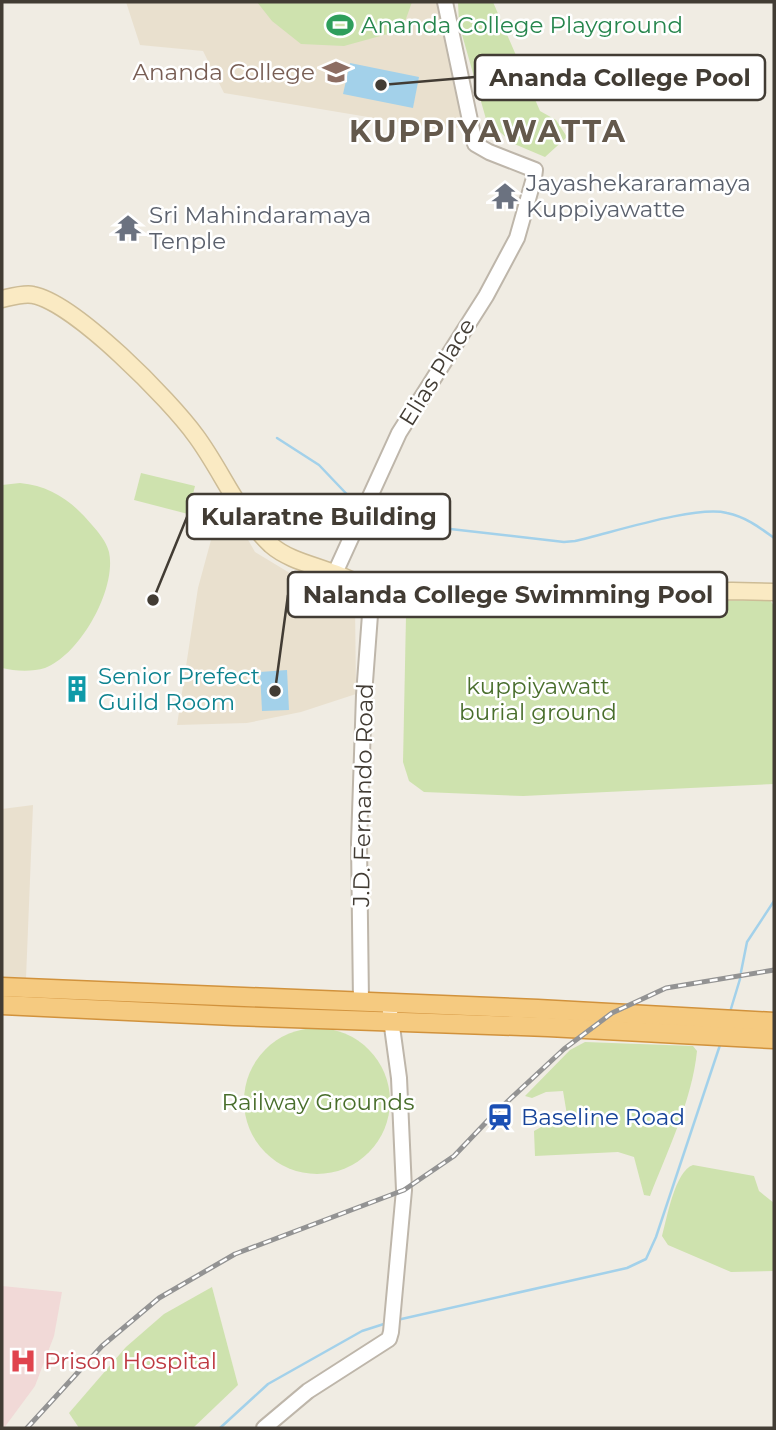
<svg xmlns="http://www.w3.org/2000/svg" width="776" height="1430" viewBox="0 0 776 1430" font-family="Montserrat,sans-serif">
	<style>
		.education { fill: #e9e0ce }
		.medical { fill: #f1d9d7 }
		.green { fill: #cee2ae }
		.water { fill: #a3d1ea }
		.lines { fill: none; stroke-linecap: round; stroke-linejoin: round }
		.stream { stroke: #a3d1ea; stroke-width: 2.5 }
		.tertiary-casing { stroke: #beb6aa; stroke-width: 18 }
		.secondary-casing { stroke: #cdbc96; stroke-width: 19 }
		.trunk-casing { stroke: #d1923c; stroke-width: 21 }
		.tertiary { stroke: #fff; stroke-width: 14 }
		.secondary { stroke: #faeac3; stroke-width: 16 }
		.trunk { stroke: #f5ca80; stroke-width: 18 }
		.rail-casing { stroke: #939393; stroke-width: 5 }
		.rail { stroke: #fff; stroke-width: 2.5; stroke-dasharray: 8; stroke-linecap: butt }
		.labels { text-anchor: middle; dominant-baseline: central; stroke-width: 5; stroke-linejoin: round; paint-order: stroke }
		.leisure-label { font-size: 23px; fill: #27864d; stroke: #fff; text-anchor: start }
		.education-label { font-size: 23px; fill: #785e54; stroke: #fff; text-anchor: end }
		.worship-label { font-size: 23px; fill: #5b616d; stroke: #fff; text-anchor: start }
		.street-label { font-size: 23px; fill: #423c34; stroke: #fff }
		.culture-label { font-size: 23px; fill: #0d838f; stroke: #fff; text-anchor: start }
		.park-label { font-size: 23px; fill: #496e2c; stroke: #fff }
		.transit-label { font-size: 23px; fill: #164399; stroke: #fff; text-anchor: start }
		.health-label { font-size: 23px; fill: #be3a42; stroke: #fff; text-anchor: start }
		.district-label { font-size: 30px; font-weight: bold; letter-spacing: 2px; fill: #64594c; stroke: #fff }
		.leader { fill: none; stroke: #423c34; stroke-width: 2.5 }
		.callout-dot { fill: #423c34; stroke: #fff; stroke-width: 2.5 }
		.callout { fill: #fff; stroke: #423c34; stroke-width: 2.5 }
		.callout-label { font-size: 24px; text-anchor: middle; font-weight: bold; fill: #423c34 }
	</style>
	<rect width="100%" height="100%" fill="#f0ece3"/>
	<!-- education -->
	<g class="education">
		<polygon points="126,2 444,2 468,121 452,131 224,93 203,51 140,45"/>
		<polygon points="223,496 255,552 303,581 355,603 356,694 301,712 247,723 177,725 198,588"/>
		<polygon points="33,805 26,978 2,977 2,809"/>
	</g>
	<!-- medical -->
	<polygon class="medical" points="2,1286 62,1292 54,1336 35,1386 4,1428 2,1428"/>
	<!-- green -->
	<g class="green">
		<polygon points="257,2 412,2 402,30 344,46 301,44 272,21"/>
		<polygon points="458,2 493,2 540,111 556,120 567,137 545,157 512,143 486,119 459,24"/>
		<polygon points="141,473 195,486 188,514 134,500"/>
		<path d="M20,483C51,486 72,501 92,525C99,533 106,541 109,552C117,589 80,655 45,668C32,672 14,671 2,668V485Z"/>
		<polygon points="770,600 774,606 774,784 523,796 424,792 409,781 403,762 406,616 414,605"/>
		<circle cx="317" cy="1101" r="73"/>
		<path d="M585,1042L693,1046L697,1051C692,1100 668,1150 650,1196L644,1195L634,1157L618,1152L535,1156L534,1131L543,1126L568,1121L563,1091L546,1092L532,1098L525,1096L570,1050Z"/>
		<path d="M693,1165L754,1176L759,1191L774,1203V1271L731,1272L668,1245L662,1236C667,1218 675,1171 693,1165Z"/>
		<polygon points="212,1287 238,1385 193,1428 79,1428 69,1413 126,1347 164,1314"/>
	</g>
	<!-- water -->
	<g class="water">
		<polygon points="350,63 419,77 413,108 343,94"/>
		<polygon points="287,670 289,710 262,711 260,672"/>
	</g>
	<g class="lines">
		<!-- stream -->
		<g class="stream">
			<polyline points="277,438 319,465 359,507"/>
			<path d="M369,511L415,525L564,542L575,541C611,533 695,505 727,513C746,517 759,527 774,538"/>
			<polyline points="741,972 747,942 774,901"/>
			<polyline points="730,1012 740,979"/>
			<polyline points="397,1320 627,1268 646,1259 656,1237 721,1042"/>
			<polyline points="220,1428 268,1384 362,1331 387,1323"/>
		</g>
		<defs>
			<g id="tertiary">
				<polyline points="335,573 399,433 486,296 517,238 534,178 535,170 489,152 475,144 445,2"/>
				<polyline points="361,1002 359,843 364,695 372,588"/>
				<polyline points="264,1428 308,1391 389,1339 391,1332 404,1190 399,1078 390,1012"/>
			</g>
			<path id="secondary" d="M2,299C11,297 24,293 33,295C75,303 170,400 196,436C222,471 238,514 271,545C288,560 314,565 334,573C352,580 370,589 389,593C399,595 411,595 421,596L732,591L774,592"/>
			<g id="trunk">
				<polyline points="2,987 538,1009 774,1022"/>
				<polyline points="2,1005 234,1016 548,1027 774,1039"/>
			</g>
		</defs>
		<!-- tertiary casing -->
		<use href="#tertiary" class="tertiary-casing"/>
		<!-- secondary casing -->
		<use href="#secondary" class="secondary-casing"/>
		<!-- trunk casing -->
		<use href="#trunk" class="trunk-casing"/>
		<!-- tertiary -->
		<use href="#tertiary" class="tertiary"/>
		<!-- secondary -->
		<use href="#secondary" class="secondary"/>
		<!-- trunk -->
		<use href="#trunk" class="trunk"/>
		<defs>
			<polyline id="rail" points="27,1428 102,1346 159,1298 235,1254 404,1190 454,1156 494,1114 564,1049 612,1013 666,988 774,970"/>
		</defs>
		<!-- rail casing -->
		<use href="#rail" class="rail-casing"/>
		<!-- rail -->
		<use href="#rail" class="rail"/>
	</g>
	<!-- icons -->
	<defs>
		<symbol id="stadium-bare" viewBox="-9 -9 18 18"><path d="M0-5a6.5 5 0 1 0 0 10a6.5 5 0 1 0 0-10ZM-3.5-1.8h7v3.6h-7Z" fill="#2e9e5b" stroke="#fff" stroke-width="2.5" paint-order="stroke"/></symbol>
		<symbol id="university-bare" viewBox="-9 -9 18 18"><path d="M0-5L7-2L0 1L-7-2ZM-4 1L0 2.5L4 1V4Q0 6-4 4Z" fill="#8d6e63" stroke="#fff" stroke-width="2.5" paint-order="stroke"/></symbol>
		<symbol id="temple-bare" viewBox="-9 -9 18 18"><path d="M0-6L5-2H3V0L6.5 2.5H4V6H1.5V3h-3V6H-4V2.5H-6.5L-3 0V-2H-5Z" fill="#6b7280" stroke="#fff" stroke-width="2.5" paint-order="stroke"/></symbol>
		<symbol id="building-bare" viewBox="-9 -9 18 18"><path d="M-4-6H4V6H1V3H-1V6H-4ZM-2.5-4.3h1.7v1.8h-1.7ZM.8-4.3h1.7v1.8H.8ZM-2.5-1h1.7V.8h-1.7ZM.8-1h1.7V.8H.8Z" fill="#0f9aa8" stroke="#fff" stroke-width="2.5" paint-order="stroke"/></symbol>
		<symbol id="station-bare" viewBox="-9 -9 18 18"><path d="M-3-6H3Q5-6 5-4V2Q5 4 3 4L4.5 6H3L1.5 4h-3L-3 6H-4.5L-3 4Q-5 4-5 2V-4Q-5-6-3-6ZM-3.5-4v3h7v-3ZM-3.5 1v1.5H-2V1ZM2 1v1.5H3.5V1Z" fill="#1a4fb4" stroke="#fff" stroke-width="2.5" paint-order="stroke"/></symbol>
		<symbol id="hospital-bare" viewBox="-9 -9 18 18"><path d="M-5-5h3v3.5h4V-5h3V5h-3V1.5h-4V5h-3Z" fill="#e0444e" stroke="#fff" stroke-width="2.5" paint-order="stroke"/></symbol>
	</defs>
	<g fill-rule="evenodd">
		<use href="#stadium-bare" x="321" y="6" width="38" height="38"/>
		<use href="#university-bare" x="317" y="53" width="38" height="38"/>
		<use href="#temple-bare" x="486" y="177" width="38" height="38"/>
		<use href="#temple-bare" x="109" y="209" width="38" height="38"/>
		<use href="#building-bare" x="58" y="670" width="38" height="38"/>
		<use href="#station-bare" x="481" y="1098" width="38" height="38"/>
		<use href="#hospital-bare" x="4" y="1342" width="38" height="38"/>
	</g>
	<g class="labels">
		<!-- leisure labels -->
		<g class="leisure-label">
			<text x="361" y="25">Ananda College Playground</text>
		</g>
		<!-- education labels -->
		<g class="education-label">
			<text x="315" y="72">Ananda College</text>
		</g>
		<!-- worship labels -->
		<g class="worship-label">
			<text x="526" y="183">Jayashekararamaya<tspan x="526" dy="26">Kuppiyawatte</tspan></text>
			<text x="149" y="215">Sri Mahindaramaya<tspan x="149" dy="26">Tenple</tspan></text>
		</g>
		<!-- street labels -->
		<g class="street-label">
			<text transform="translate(437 372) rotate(-58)">Elias Place</text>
			<text transform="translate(363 795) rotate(-89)">J.D. Fernando Road</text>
		</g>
		<!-- culture labels -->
		<g class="culture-label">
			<text x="98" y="676">Senior Prefect<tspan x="98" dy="26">Guild Room</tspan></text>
		</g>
		<!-- park labels -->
		<g class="park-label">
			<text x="538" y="686">kuppiyawatt<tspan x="538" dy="26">burial ground</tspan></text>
			<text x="318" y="1102">Railway Grounds</text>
		</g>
		<!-- transit labels -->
		<g class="transit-label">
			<text x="521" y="1117">Baseline Road</text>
		</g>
		<!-- health labels -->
		<g class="health-label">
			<text x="44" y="1361">Prison Hospital</text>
		</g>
		<!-- district labels -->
		<g class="district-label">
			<text x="488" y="131">KUPPIYAWATTA</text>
		</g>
	</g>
	<!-- callouts -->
	<path class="leader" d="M381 85L475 77M153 600L187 517M275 691L288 595"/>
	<g class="callout-dot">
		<circle cx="381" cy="85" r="7"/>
		<circle cx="153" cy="600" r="7"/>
		<circle cx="275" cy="691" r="7"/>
	</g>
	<g class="callout">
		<rect x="475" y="55" width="290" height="45" rx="7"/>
		<rect x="187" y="494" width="263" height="45" rx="7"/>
		<rect x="288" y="572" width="439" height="45" rx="7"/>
	</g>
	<g class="callout-label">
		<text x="620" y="86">Ananda College Pool</text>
		<text x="319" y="525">Kularatne Building</text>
		<text x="508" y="603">Nalanda College Swimming Pool</text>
	</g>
	<!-- border -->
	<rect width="776" height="1430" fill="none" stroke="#423c34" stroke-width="7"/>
</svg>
